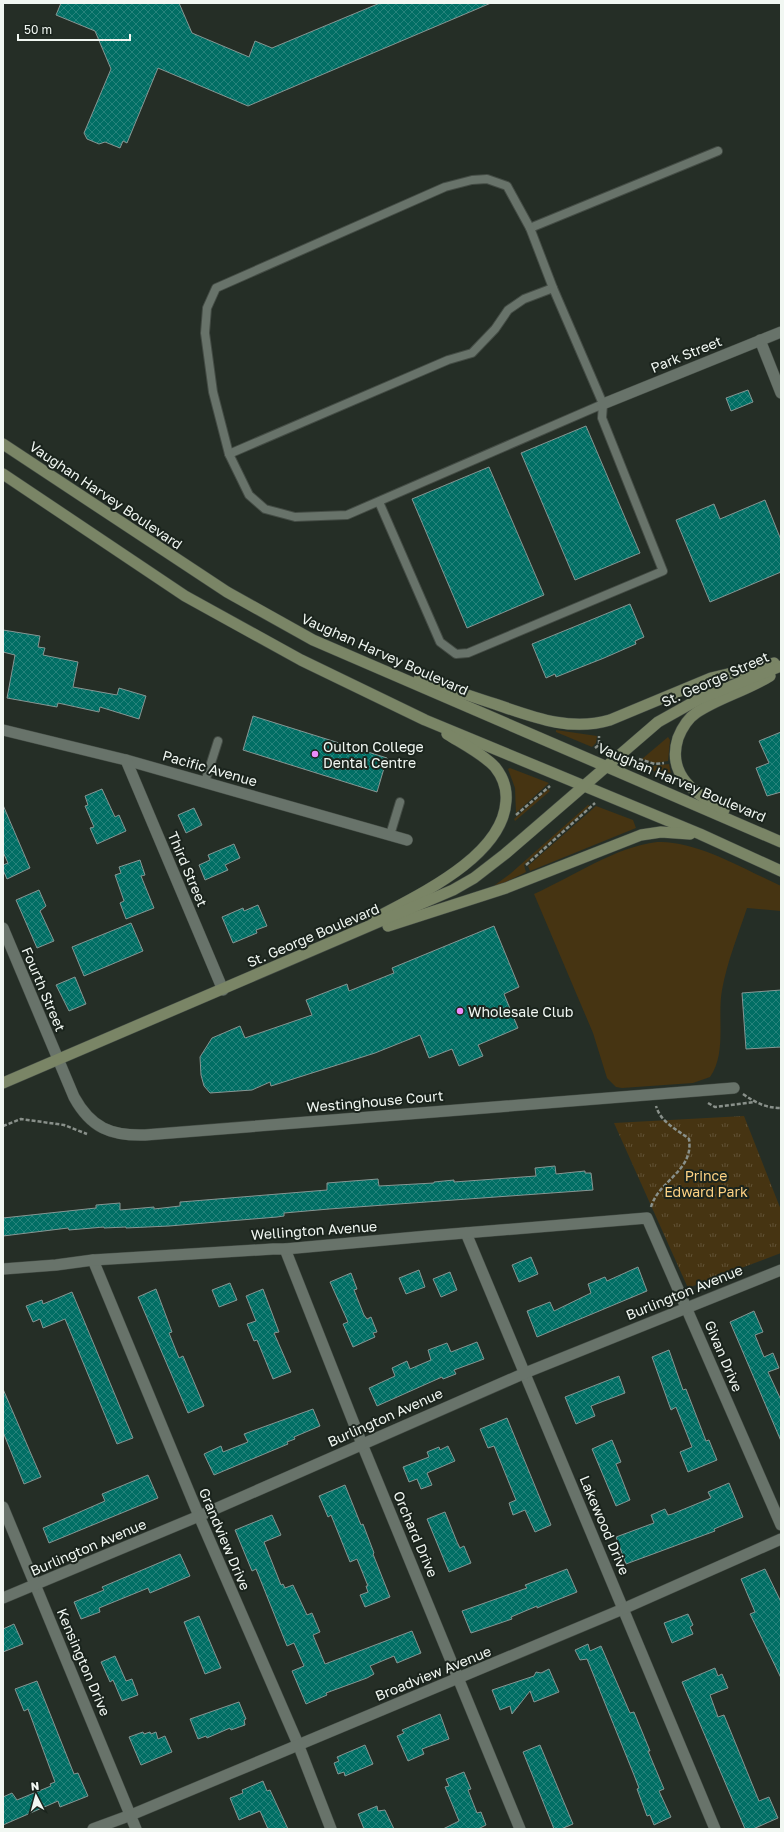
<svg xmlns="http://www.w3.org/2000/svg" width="784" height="1832" viewBox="0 0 784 1832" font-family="'Golos Text',sans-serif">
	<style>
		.grass { fill: #463412 }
		.park { fill: url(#park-tufts) }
		.building { fill: url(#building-cross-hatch); stroke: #869693 }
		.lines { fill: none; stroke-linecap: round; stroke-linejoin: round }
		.service-casing { stroke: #444c45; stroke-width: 10 }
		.minor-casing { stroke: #444c45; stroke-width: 12 }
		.secondary-casing { stroke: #444c45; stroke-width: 12 }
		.path { stroke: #89908a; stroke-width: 2.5; stroke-dasharray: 4 2; stroke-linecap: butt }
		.service { stroke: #68736a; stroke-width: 8 }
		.minor { stroke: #68736a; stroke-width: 11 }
		.secondary { stroke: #7a8566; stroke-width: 11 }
		.poi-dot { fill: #ec8cfa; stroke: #1b241d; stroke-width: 1.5 }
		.labels { text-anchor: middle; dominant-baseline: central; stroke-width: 4; stroke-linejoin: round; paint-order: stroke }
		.street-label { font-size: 14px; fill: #f1f7f2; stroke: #1b241d }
		.poi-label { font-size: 14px; fill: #f1f7f2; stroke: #1b241d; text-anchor: start }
		.park-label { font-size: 14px; fill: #fed283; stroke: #1b241d }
	</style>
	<defs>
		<pattern id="park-tufts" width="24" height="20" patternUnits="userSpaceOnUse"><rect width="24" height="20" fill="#463412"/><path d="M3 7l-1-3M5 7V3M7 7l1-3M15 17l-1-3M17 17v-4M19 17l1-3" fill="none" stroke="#615235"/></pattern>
		<pattern id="building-cross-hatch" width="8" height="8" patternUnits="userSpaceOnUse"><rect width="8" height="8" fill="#016e64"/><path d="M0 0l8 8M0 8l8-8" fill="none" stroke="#26837b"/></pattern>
	</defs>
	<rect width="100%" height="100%" fill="#252e26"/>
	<!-- grass -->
	<g class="grass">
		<polygon points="556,730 597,736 596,743 592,747 556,732"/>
		<polygon points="668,737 670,740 668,761 655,763 642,759"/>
		<polygon points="669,764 671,775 668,777 644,767"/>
		<polygon points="510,768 549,783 516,813 515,788 508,769"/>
		<polygon points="548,789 550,791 515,821 514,819"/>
		<polygon points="588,805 590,806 524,865 526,872 484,893 510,874"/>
		<polygon points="596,806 633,820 636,828 530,871 528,866"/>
		<path d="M657,842C696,840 746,870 781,886V911L747,908C738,935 727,962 722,990C717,1017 727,1053 710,1077L693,1083L622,1088L616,1087L607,1078L593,1033L534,894C572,877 615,847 657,842Z"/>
	</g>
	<!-- park -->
	<polygon class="park" points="744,1116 781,1210 781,1253 688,1288 614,1123"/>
	<!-- building -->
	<g class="building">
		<polygon points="61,3 179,3 192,33 249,57 255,41 272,48 380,3 491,3 248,106 158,68 127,143 123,141 120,148 105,142 99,144 87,139 84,133 111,69 95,31 56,15"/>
		<polygon points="748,390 753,402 731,411 726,398"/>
		<polygon points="586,426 640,553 575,580 521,453"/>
		<polygon points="489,467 544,595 467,628 412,499"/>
		<polygon points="765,500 781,540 781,572 710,602 676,520 714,504 720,519"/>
		<polygon points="630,604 644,637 635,641 636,644 604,658 556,677 555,674 546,678 532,644"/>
		<polygon points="3,630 40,636 38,647 45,648 43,655 78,662 73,687 117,695 119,688 146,696 139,719 100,707 99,712 58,703 57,707 7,698 15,655 3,652"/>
		<polygon points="253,716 387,758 377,792 243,750"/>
		<polygon points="781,732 781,792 767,796 756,768 769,763 759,741"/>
		<polygon points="102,789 115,817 119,815 126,831 97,844 90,828 94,827 85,806 88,805 85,796"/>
		<polygon points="3,805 30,868 7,879 3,870 3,865 8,863 3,852"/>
		<polygon points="194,808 202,825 186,833 178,815"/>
		<polygon points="234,844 240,858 225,865 228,870 205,880 199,865 210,860 208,855"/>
		<polygon points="140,860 145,875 141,876 154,908 126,919 120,903 124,901 115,875 121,873 119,867"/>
		<polygon points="39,890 46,906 40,911 54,941 37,948 16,900"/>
		<polygon points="258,905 267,926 256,930 257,933 233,943 222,917 243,908 244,911"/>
		<polygon points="131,923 143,951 84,976 72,947"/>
		<polygon points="494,926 519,987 504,994 518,1028 478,1045 483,1056 459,1066 452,1049 429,1058 420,1035 375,1053 271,1086 270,1082 252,1090 210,1093 204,1086 201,1075 200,1057 212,1038 240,1026 245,1038 312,1015 306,1000 347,984 349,991 394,973 392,968"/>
		<polygon points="75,977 86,1004 69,1011 56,985"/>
		<polygon points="781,990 781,1047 746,1049 742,993"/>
		<polygon points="555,1166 556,1174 585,1171 585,1173 591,1173 593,1190 329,1209 284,1213 284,1216 277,1217 169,1226 126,1228 126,1227 104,1228 104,1227 69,1230 68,1228 3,1236 3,1218 96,1208 96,1205 120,1203 120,1210 154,1207 154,1209 180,1206 180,1202 193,1201 327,1190 327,1183 378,1179 379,1186 434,1183 434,1182 454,1180 454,1182 536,1176 535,1168"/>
		<polygon points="531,1257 538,1274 519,1282 512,1265"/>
		<polygon points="638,1267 647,1291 537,1337 527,1311 550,1302 554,1311 591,1293 588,1284 605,1277 607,1281"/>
		<polygon points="419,1270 425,1287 406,1294 399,1278"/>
		<polygon points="450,1272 457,1290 441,1297 433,1279"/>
		<polygon points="351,1273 357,1289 354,1290 364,1315 367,1319 371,1317 377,1332 373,1333 375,1337 353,1347 343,1324 348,1322 330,1282"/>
		<polygon points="230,1283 237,1300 219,1307 212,1290"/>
		<polygon points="156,1289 172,1332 169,1333 179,1358 183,1356 204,1406 188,1413 138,1297"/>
		<polygon points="263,1289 279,1332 274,1333 291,1372 273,1379 257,1340 254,1341 247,1324 256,1321 246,1296"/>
		<polygon points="72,1292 133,1438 117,1444 65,1319 43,1328 40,1319 33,1322 26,1306 42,1300 43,1304"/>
		<polygon points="754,1311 763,1332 755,1335 764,1357 773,1353 779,1368 768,1372 781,1400 781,1441 730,1322"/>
		<polygon points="477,1342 484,1359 454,1370 456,1374 443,1379 442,1377 377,1406 369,1388 395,1376 392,1368 407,1361 410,1369 431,1360 428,1350 447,1343 451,1352"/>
		<polygon points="669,1350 683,1390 686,1389 706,1441 709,1440 717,1460 688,1472 680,1452 692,1447 676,1407 671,1410 652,1357"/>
		<polygon points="619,1376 625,1393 591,1406 595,1416 576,1424 565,1397"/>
		<polygon points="3,1389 41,1477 24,1484 3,1432"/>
		<polygon points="313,1409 320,1426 294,1437 295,1439 287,1442 288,1444 214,1475 204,1454 221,1446 223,1452 248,1442 244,1434"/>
		<polygon points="507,1418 551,1525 535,1532 525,1510 513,1515 509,1503 516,1500 494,1446 488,1448 480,1429"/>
		<polygon points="612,1440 621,1462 616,1464 630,1500 616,1506 592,1449"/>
		<polygon points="448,1446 455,1461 427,1473 432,1485 421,1489 417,1479 409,1482 403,1467 429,1457 427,1452 439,1447 440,1450"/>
		<polygon points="148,1475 158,1498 49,1543 43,1528 105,1501 102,1494"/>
		<polygon points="729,1483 743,1517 714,1529 715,1531 626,1564 616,1537 654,1523 651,1515 665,1509 668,1515 672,1514 711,1498 708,1492"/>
		<polygon points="345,1485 361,1525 363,1524 374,1553 373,1554 390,1597 365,1607 360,1595 368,1592 366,1586 368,1586 357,1559 350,1562 331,1515 328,1517 319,1496"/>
		<polygon points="445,1512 457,1542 460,1548 464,1546 471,1563 449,1572 427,1519"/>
		<polygon points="272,1515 281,1535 264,1542 281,1585 283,1584 285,1588 293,1585 307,1615 312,1613 320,1632 313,1635 325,1664 412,1631 421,1653 397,1663 394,1656 370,1666 374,1674 367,1678 326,1693 327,1695 306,1704 292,1671 304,1666 294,1643 287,1646 256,1569 252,1571 235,1530"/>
		<polygon points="180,1554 190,1576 150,1593 148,1588 99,1608 100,1612 81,1619 74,1602 104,1590 102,1587"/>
		<polygon points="567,1569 577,1592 537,1608 537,1606 511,1617 512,1619 471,1633 462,1611 527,1588 525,1585"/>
		<polygon points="765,1569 781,1602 781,1678 750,1614 755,1612 741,1579"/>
		<polygon points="688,1614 693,1625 690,1627 693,1634 672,1643 664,1623"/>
		<polygon points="199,1616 221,1668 205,1674 184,1622"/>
		<polygon points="14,1624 23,1644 3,1652 3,1629"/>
		<polygon points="588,1644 590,1651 601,1646 630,1713 634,1712 650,1751 648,1751 664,1789 659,1791 671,1817 654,1825 650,1815 647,1816 637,1789 639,1788 634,1775 587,1659 580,1660 575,1650"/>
		<polygon points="115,1656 126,1681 132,1679 138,1695 122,1701 113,1680 110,1682 101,1662"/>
		<polygon points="715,1668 718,1676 722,1674 728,1688 710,1695 718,1717 724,1715 759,1801 769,1797 778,1818 753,1829 745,1829 682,1682"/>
		<polygon points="549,1669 559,1692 534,1702 530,1691 512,1714 510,1706 500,1710 492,1690 534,1676 536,1672 541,1673"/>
		<polygon points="37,1681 74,1774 78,1773 88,1796 60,1807 58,1801 3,1825 3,1797 12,1793 17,1800 51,1786 50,1784 55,1782 28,1709 24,1711 15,1689"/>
		<polygon points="239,1702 246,1719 244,1720 245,1725 231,1730 230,1728 207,1738 206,1736 198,1739 190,1719"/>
		<polygon points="440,1714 449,1739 422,1749 424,1754 408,1761 397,1736 404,1733 402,1730"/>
		<polygon points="143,1732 144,1734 150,1732 151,1734 156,1732 158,1739 165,1736 172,1752 141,1765 129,1737"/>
		<polygon points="365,1745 373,1764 345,1776 344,1772 338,1774 334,1763 339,1761 337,1757"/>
		<polygon points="540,1745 573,1824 561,1829 554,1829 523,1752"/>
		<polygon points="464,1772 471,1789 468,1790 477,1813 481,1812 486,1825 478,1829 443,1829 459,1821 445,1787 449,1786 446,1779"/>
		<polygon points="263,1781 267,1791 270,1790 288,1829 268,1829 260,1811 239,1820 230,1798 243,1793 242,1790"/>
		<polygon points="377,1806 378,1811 385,1810 394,1829 364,1829 358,1814"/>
	</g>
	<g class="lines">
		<defs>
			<g id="service">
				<polyline points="530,228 718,151"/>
				<polyline points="229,454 448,360 472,353 495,329 508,310 524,299 553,288"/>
				<polyline points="379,502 440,642 456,654 468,653 663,571 602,418 603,404 594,383 553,288 530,228 507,186 487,179 472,180 445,187 216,288 207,308 205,333 213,392 229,454 249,495 265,509 295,517 347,515 603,404"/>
				<polyline points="205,782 218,741"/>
				<polyline points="390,835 400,802"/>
			</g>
			<g id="minor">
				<polyline points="760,340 781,393"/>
				<polyline points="603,404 781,332"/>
				<polyline points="3,730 126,760 407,840"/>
				<polyline points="126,760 223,990"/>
				<path d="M3,928L74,1097C91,1128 111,1136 145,1135L734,1088"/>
				<polyline points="466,1233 715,1829"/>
				<polyline points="285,1249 362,1444 520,1829"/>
				<polyline points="93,1260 199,1516 298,1744 331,1829"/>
				<polyline points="3,1269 56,1265 93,1260 273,1249 285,1249 428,1236 647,1218 781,1525"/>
				<polyline points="3,1507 136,1829"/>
				<polyline points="3,1598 199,1516 525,1373 781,1270"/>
				<polyline points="93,1829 131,1815 623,1609 781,1539"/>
			</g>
			<g id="secondary">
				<polyline points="3,444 227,592 313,640 781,842"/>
				<polyline points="3,474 185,596 301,660 425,720 700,834 781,871"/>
				<path d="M419,679C445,687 470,696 495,704C533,717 570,732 610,720L711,678L774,663"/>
				<path d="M724,810C696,794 666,776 678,738C682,728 687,719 696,713C718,698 746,691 770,676"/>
				<path d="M374,919C416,896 503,857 506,801C507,789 503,777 495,767C483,754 463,744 447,734"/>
				<polyline points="388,926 506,888 641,835 661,832 690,834"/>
				<polyline points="3,1083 453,890 474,878 505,854 658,722 699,699 781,666"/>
			</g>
		</defs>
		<!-- service casing -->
		<use href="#service" class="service-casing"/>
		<!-- minor casing -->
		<use href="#minor" class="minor-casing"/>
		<!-- secondary casing -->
		<use href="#secondary" class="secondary-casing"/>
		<!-- path -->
		<g class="path">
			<polyline points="599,745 603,747"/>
			<polyline points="595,748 599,745 599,736"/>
			<polyline points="639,759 655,764 664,763"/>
			<polyline points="516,815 550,786"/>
			<polyline points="526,865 595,803"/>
			<path d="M743,1094C756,1103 766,1108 781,1108"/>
			<polyline points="708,1103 715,1107 754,1102"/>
			<polyline points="3,1126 21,1119 64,1125 87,1134"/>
			<path d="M651,1207C659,1180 694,1171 689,1139C677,1129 661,1123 656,1106"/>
		</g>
		<!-- service -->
		<use href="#service" class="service"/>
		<!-- minor -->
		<use href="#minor" class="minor"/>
		<!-- secondary -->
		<use href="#secondary" class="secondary"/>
	</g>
	<!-- markers -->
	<g class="poi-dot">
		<circle cx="315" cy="754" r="4"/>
		<circle cx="460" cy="1011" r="4"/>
	</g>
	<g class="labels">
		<!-- street labels -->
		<g class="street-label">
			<text transform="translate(686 354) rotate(-22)">Park Street</text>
			<text transform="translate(106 495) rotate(34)">Vaughan Harvey Boulevard</text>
			<text transform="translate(385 654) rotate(24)">Vaughan Harvey Boulevard</text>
			<text transform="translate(715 679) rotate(-24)">St. George Street</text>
			<text transform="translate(210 768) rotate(16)">Pacific Avenue</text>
			<text transform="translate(682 782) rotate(23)">Vaughan Harvey Boulevard</text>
			<text transform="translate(188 869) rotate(67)">Third Street</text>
			<text transform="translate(313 935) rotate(-23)">St. George Boulevard</text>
			<text transform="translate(44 989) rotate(67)">Fourth Street</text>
			<text transform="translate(375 1101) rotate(-5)">Westinghouse Court</text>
			<text transform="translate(314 1230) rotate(-4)">Wellington Avenue</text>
			<text transform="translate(684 1292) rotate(-22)">Burlington Avenue</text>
			<text transform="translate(724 1356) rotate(67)">Givan Drive</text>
			<text transform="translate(385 1417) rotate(-24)">Burlington Avenue</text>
			<text transform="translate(605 1525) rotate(67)">Lakewood Drive</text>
			<text transform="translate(416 1534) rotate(67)">Orchard Drive</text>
			<text transform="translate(225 1539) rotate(67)">Grandview Drive</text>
			<text transform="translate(88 1547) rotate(-23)">Burlington Avenue</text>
			<text transform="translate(84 1662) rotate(67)">Kensington Drive</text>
			<text transform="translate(433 1673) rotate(-22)">Broadview Avenue</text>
		</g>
		<!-- poi labels -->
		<g class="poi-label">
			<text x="323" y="746">Oulton College<tspan x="323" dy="16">Dental Centre</tspan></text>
			<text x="468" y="1011">Wholesale Club</text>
		</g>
		<!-- park labels -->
		<g class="park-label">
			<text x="706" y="1175">Prince<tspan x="706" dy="16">Edward Park</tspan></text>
		</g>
	</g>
	<!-- border -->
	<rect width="784" height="1832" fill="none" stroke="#f1f7f2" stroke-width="8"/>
	<!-- north arrow -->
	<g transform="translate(36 1796) rotate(354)" stroke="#1b241d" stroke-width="3" paint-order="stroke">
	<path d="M0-3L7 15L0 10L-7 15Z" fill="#f1f7f2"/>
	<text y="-6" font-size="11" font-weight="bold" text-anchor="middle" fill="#f1f7f2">N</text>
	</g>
	<!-- scale -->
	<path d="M18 34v6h112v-6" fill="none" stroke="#f1f7f2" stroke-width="2"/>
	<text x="24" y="34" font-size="12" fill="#f1f7f2" stroke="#1b241d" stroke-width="3" paint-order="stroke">50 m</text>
</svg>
